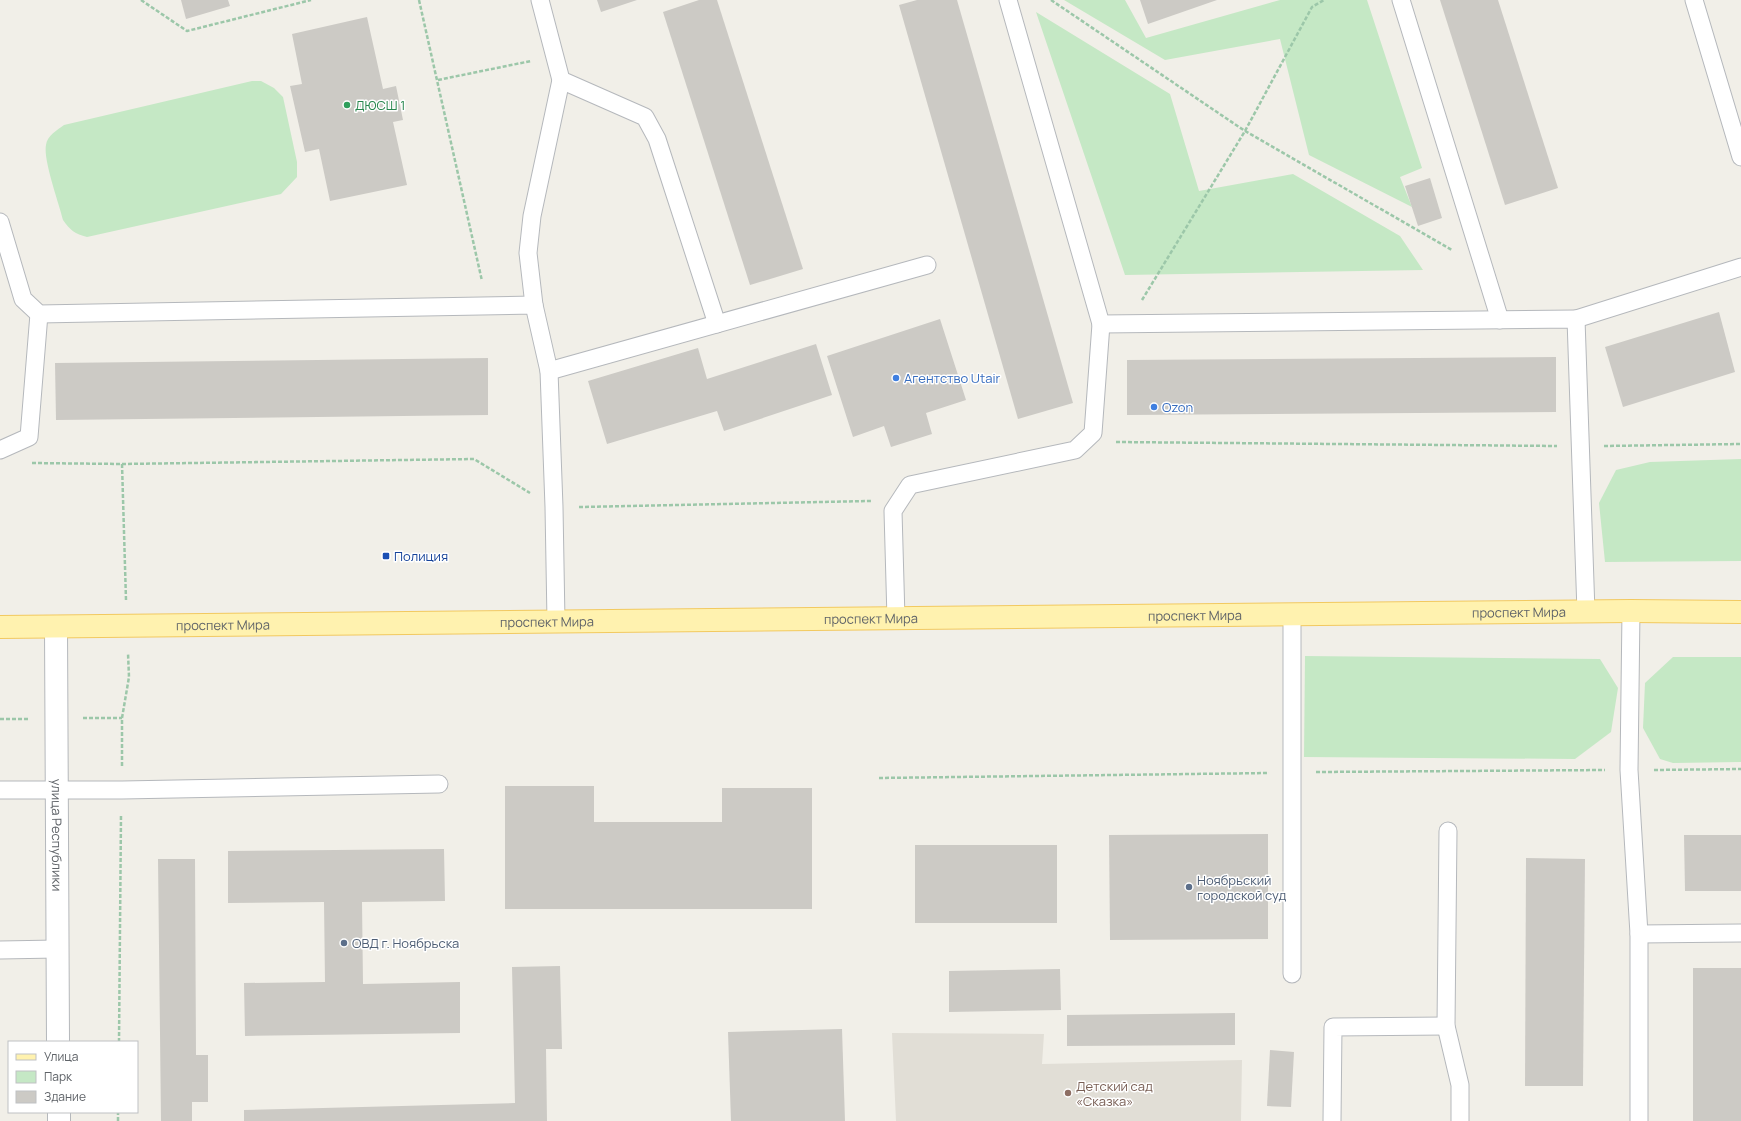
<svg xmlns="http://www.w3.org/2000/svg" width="1741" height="1121" viewBox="0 0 1741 1121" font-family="Manrope,sans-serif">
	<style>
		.education { fill: #e1ded6 }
		.green { fill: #c5e8c5 }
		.building { fill: #cccac5 }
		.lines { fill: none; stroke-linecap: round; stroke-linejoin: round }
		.service-casing { stroke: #b5b8bc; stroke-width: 19 }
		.tertiary-casing { stroke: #b5b8bc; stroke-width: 24 }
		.primary-casing { stroke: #f2c960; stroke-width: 24 }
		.path { stroke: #9cc7a9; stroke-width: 2.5; stroke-dasharray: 4 2; stroke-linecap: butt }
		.service { stroke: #fff; stroke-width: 17 }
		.tertiary { stroke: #fff; stroke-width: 22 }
		.primary { stroke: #fff2af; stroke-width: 22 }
		.leisure-dot { fill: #2e9e5b; stroke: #fff; stroke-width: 1.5 }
		.shop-dot { fill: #3f7fe0; stroke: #fff; stroke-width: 1.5 }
		.transit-dot { fill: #1a4fb4; stroke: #fff; stroke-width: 1.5 }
		.service-dot { fill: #5c6f8a; stroke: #fff; stroke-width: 1.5 }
		.education-dot { fill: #8d6e63; stroke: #fff; stroke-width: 1.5 }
		.labels { text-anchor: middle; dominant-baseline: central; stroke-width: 3; stroke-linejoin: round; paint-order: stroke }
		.leisure-label { font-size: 13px; fill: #27864d; stroke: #fff; text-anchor: start }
		.shop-label { font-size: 13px; fill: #366cbe; stroke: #fff; text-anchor: start }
		.transit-label { font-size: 13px; fill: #164399; stroke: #fff; text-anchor: start }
		.street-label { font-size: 13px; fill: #5f6368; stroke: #fff }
		.service-label { font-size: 13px; fill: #4e5e75; stroke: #fff; text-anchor: start }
		.education-label { font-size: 13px; fill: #785e54; stroke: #fff; text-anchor: start }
	</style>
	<rect width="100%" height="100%" fill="#f1efe8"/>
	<!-- education -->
	<polygon class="education" points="892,1033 1044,1034 1042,1064 1242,1060 1241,1121 896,1121"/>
	<!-- green -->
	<g class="green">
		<polygon points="1064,0 1125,0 1146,38 1280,0 1367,0 1422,168 1400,177 1412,207 1309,155 1280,39 1165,60"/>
		<polygon points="1036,12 1170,94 1199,191 1293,174 1400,236 1423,270 1125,275"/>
		<path d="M252,81H261L274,88L283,97L297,162V177L281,194L87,237C75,234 70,230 63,220C59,203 43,160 46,145C47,136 57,130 64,125Z"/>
		<polygon points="1741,459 1741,561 1605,562 1599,503 1616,470 1650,462"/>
		<polygon points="1305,656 1600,659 1618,688 1611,732 1575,759 1304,757"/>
		<polygon points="1673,657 1741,657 1741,762 1673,763 1660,759 1643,728 1645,683"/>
	</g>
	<!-- building -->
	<g class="building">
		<polygon points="181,0 228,0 230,6 186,19"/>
		<polygon points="597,0 637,0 601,12"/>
		<polygon points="699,0 717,0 803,269 750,285 663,12"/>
		<polygon points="917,0 957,0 1073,403 1018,419 899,5"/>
		<polygon points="1140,0 1217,0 1148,24"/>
		<polygon points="1440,0 1498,0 1558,188 1505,205"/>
		<polygon points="367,17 383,89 396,86 403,120 393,122 407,185 330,201 319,149 305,152 290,86 302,84 292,34"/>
		<polygon points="1430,178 1442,218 1418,226 1405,186"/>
		<polygon points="1719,312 1735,372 1623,407 1605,347"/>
		<polygon points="940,319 966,400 926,413 932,434 891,447 884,426 853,437 827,356"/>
		<polygon points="816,344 832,395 724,431 717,411 607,444 588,381 698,348 707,379"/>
		<polygon points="1556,357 1556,412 1127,415 1127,360"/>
		<polygon points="488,358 488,415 56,420 55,363"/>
		<polygon points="505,786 594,786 594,822 722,822 722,788 812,788 812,909 505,909"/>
		<polygon points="1268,834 1268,939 1110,940 1109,835"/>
		<polygon points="1684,835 1741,835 1741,891 1685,891"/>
		<rect x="915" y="845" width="142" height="78"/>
		<polygon points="444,849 445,901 362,902 363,984 460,982 460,1033 245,1036 244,983 325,982 324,902 228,903 228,851"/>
		<polygon points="1526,858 1585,859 1583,1086 1525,1086"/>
		<polygon points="158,859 195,859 196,1055 208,1055 208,1102 192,1102 192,1121 161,1121"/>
		<polygon points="560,966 562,1049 546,1049 547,1121 244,1121 244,1110 515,1103 512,967"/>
		<rect x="1693" y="968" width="48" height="153"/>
		<polygon points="1060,969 1061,1010 949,1012 949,971"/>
		<polygon points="1235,1013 1235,1045 1067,1046 1067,1015"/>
		<polygon points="842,1029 845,1121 731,1121 728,1032"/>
		<polygon points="1270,1050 1294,1052 1291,1107 1267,1106"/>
	</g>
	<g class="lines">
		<defs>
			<g id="service">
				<polyline points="540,0 561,80 645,117 657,139 717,324"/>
				<polyline points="1008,0 1101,324 1576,319 1586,612"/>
				<polyline points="1401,0 1500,320"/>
				<polyline points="1694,0 1741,157"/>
				<polyline points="0,222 23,299 39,314 534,305 549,371 554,507 556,621"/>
				<polyline points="534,305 528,253 532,216 561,80"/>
				<polyline points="1576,319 1741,267"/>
				<polyline points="549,371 927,265"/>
				<polyline points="0,450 29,437 39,314"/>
				<polyline points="1631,611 1629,770 1639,934 1639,1121"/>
				<polyline points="896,619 893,511 910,485 1075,450 1093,433 1101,324"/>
				<polyline points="0,790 122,790 439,784"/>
				<polyline points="1448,831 1446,1026 1460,1085 1460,1121"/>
				<polyline points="1639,934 1741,933"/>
				<polyline points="0,950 57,949"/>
				<polyline points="1292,974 1292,615"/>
				<polyline points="1332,1121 1333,1027 1446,1026"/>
			</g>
			<g id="tertiary">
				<path id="s1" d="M56,628L58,1042"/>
				<polyline points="59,1112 59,1121"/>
			</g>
			<g id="primary">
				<path id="s2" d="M0,627L1631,611L1741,612"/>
			</g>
		</defs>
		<!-- service casing -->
		<use href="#service" class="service-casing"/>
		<!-- tertiary casing -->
		<use href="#tertiary" class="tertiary-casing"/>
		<!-- primary casing -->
		<use href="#primary" class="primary-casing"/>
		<!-- path -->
		<g class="path">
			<polyline points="141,0 187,31 311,0"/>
			<polyline points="419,0 482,281"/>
			<polyline points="1051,0 1245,131 1452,250"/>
			<polyline points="438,80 531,61"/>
			<polyline points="1142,300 1245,131 1312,7 1324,0"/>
			<polyline points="1116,442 1557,446"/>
			<polyline points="1604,446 1741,444"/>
			<polyline points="32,463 122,464 474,459 530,493"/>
			<polyline points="122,464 126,600"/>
			<polyline points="579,507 871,501"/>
			<polyline points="83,718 122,718"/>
			<polyline points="0,719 30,719"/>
			<polyline points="122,766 122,718 129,677 128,653"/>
			<polyline points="1654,770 1741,769"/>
			<polyline points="1316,772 1605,770"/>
			<polyline points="879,778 1269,773"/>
			<polyline points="119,1042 121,815"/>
			<polyline points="118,1121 118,1112"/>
		</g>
		<!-- service -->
		<use href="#service" class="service"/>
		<!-- tertiary -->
		<use href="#tertiary" class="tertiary"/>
		<!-- primary -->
		<use href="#primary" class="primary"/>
	</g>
	<!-- markers -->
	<circle class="leisure-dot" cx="347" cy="105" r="4"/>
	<g class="shop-dot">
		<circle cx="896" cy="378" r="4"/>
		<circle cx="1154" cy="407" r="4"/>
	</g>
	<rect class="transit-dot" x="382" y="552" width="8" height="8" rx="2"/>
	<g class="service-dot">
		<circle cx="1189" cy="887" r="4"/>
		<circle cx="344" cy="943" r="4"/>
	</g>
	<circle class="education-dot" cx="1068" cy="1093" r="4"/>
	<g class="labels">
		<!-- leisure labels -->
		<g class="leisure-label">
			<text x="355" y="105">ДЮСШ 1</text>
		</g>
		<!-- shop labels -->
		<g class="shop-label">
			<text x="904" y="378">Агентство Utair</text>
			<text x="1162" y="407">Ozon</text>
		</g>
		<!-- transit labels -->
		<g class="transit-label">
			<text x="394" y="556">Полиция</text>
		</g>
		<!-- street labels -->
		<g class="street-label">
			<text stroke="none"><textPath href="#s2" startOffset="1519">проспект Мира</textPath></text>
			<text stroke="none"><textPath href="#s2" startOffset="1195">проспект Мира</textPath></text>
			<text stroke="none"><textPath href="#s2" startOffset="871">проспект Мира</textPath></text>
			<text stroke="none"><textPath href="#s2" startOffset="547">проспект Мира</textPath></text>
			<text stroke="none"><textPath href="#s2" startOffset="223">проспект Мира</textPath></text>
			<text stroke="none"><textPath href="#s1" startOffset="207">улица Республики</textPath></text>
		</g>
		<!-- service labels -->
		<g class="service-label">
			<text x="1197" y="880">Ноябрьский<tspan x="1197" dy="15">городской суд</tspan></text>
			<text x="352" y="943">ОВД г. Ноябрьска</text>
		</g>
		<!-- education labels -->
		<g class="education-label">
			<text x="1076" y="1086">Детский сад<tspan x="1076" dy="15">«Сказка»</tspan></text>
		</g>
	</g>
	<!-- legend -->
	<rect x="8" y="1041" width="130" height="72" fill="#ffffff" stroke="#bfc1c3"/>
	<rect x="16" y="1054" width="20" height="6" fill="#fff2af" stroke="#bfc1c3"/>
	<text x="44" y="1061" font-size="12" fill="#5f6368">Улица</text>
	<rect x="16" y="1071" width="20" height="12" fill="#c5e8c5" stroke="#bfc1c3"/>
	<text x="44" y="1081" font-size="12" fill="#5f6368">Парк</text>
	<rect x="16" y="1091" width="20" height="12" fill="#cccac5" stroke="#bfc1c3"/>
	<text x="44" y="1101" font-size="12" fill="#5f6368">Здание</text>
</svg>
